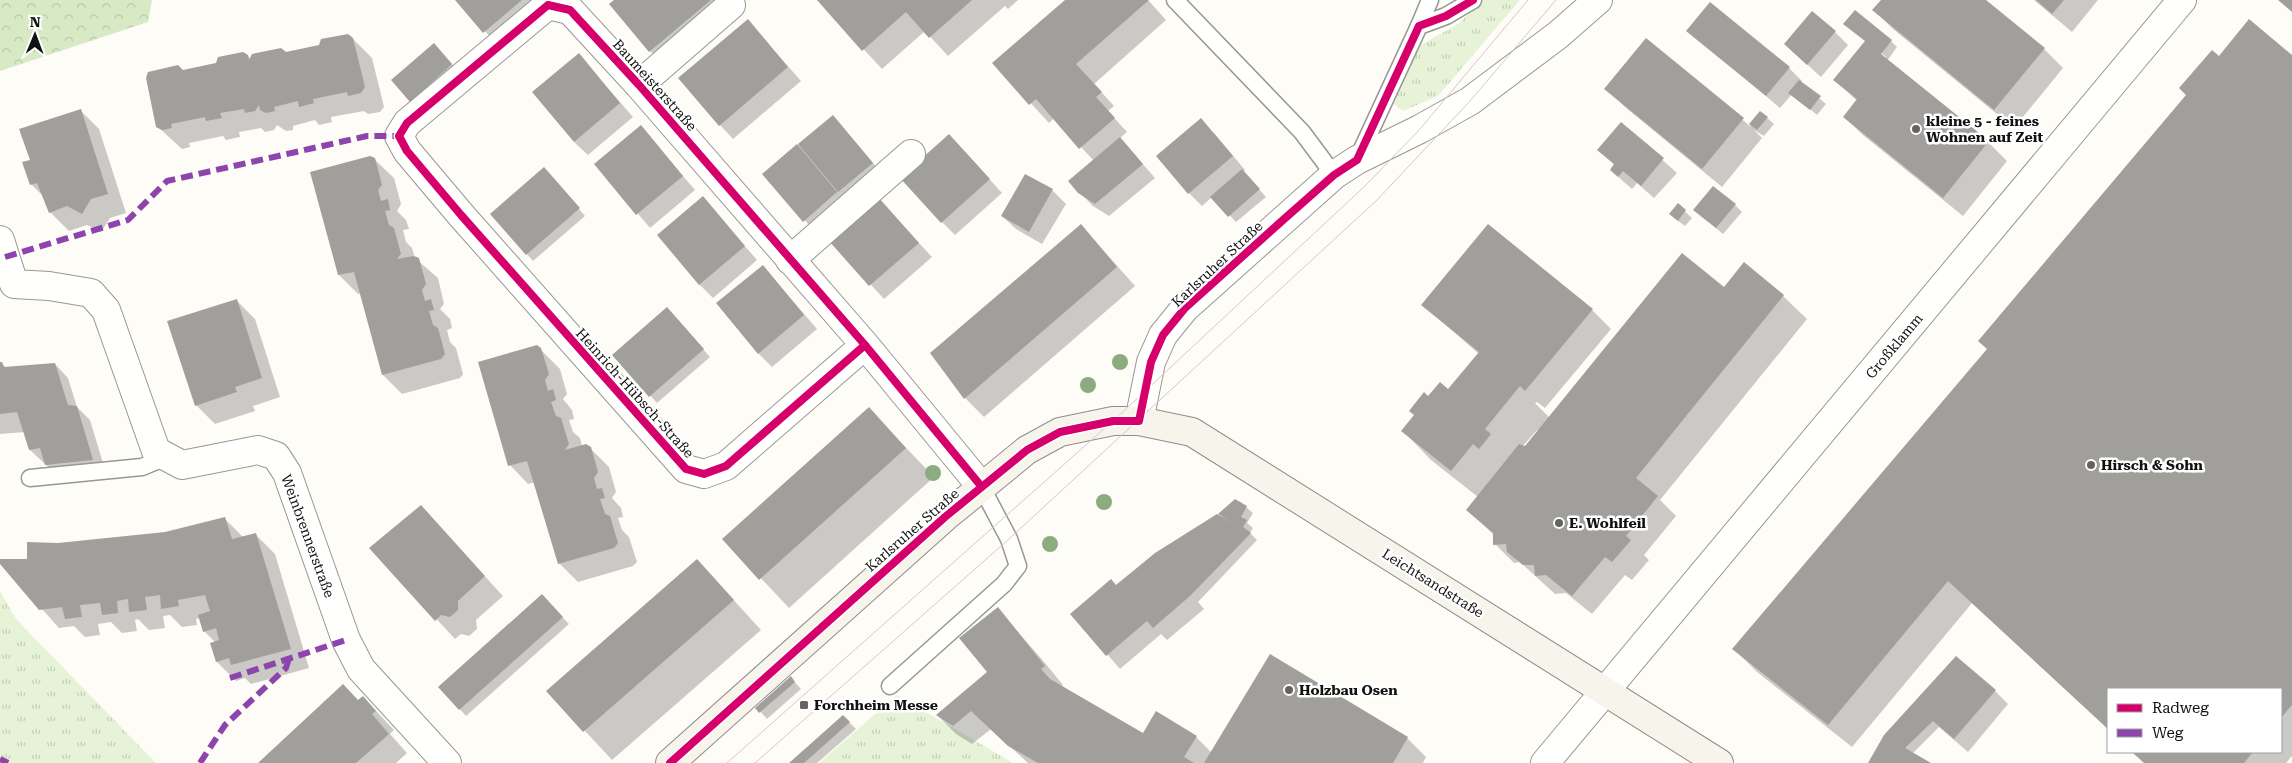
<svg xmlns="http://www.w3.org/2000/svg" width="2292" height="763" viewBox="0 0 2292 763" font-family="'Roboto Serif',serif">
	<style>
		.grass { fill: url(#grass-tufts) }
		.forest { fill: url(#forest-crowns) }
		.shadow { fill: #0003; fill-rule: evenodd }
		.building { fill: #a19f9c }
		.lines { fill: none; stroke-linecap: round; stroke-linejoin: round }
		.lane-casing { stroke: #979795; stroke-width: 19 }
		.street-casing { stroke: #979795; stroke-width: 30 }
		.secondary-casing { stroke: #8e8d8b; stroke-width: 30 }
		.lane { stroke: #fffffe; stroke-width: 16 }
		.street { stroke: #fffffe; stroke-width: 28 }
		.secondary { stroke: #f6f4eb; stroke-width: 28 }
		.tram { stroke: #d9c6c7; stroke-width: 1 }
		.quiet { stroke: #8e44ad; stroke-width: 6; stroke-dasharray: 12 6; stroke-linecap: butt }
		.cycleway-casing { stroke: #fff; stroke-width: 11 }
		.cycleway { stroke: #d6006c; stroke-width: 8 }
		.tree { fill: #8cac80 }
		.poi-dot { fill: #646362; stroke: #fff; stroke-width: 2 }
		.labels { text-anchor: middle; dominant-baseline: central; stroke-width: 5; stroke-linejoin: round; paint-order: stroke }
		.street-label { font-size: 14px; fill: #111; stroke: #fff }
		.poi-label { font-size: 14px; font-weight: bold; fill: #111; stroke: #fff; text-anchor: start }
	</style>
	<defs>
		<pattern id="grass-tufts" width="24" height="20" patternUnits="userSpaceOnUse" patternTransform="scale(1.25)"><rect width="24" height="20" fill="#e7f3d7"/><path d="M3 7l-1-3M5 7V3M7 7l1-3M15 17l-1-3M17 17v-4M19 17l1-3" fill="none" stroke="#c5cfb8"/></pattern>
		<pattern id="forest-crowns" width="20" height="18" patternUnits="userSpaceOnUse" patternTransform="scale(1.25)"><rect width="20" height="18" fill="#d8eac5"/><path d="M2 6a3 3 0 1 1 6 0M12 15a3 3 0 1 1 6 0" fill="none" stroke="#b8c8a8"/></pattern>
	</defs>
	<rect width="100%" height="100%" fill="#fdfcf7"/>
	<!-- grass -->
	<g class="grass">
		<polygon points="1484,0 1520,0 1438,96 1403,111 1394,104 1419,46 1458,24"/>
		<polygon points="0,591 16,619 156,763 0,763"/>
		<polygon points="897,695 1013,763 819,763"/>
	</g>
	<!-- forest -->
	<polygon class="forest" points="0,0 152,0 148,22 0,71"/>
	<!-- shadow -->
	<g class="shadow">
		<polygon points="457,0 544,0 503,51"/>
		<polygon points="616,0 726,0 663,64 650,51"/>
		<polygon points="818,0 1018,0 1008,9 1005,6 948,56 925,31 882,69"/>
		<polygon points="1067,0 1148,0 1166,20 1094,84 1114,106 1108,111 1127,132 1120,138 1155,178 1109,216 1093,206 1079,192 1094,161 1054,118 1049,123 994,63"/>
		<polygon points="1882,0 1984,0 2044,49 2063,68 2014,128 1893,29 1874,10"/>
		<polygon points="2034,0 2098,0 2072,32"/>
		<polygon points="748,21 801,81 733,139 720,125"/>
		<polygon points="1688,30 1789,68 1802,81 1801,83 1826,104 1817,115 1792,94 1780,108"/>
		<polygon points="1852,30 1891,41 1897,47 1887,61 1988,142 2007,161 1963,216 1863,135 1844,117 1857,101 1835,80 1886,57"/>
		<polygon points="1835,32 1848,45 1821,77 1785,44"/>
		<polygon points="353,39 372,58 384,107 380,112 368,114 364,111 331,117 332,122 319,125 315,120 293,126 293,130 286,131 277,125 274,130 265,132 261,128 239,132 240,137 226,140 223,136 189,143 190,147 182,149 158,127 182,71 248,56 251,59 286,54"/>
		<polygon points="1646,40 1750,126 1760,112 1774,124 1764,136 1754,130 1762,138 1722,187 1625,107 1606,88"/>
		<polygon points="434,45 465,78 424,114 411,101"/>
		<polygon points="578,54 633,117 588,155 574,142"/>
		<polygon points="2219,57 2292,57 2292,756 2286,763 2145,763 2133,752 2281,752 2281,689 2108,689 2108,729 1972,603 1852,747 1757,672 1734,649 1988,350"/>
		<polygon points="80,110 99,129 126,213 110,218 101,232 87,225 69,231 50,212 44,197 31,184 31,160"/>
		<polygon points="833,116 885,177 817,234 764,174"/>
		<polygon points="1621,123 1677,173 1654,198 1637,183 1632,189 1625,183 1611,170 1615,165 1598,150"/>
		<polygon points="641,127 695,190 650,228 596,164"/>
		<polygon points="1214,133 1245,170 1243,172 1266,197 1236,222 1212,197 1202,206 1189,193"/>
		<polygon points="962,149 1002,193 955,235 942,222"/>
		<polygon points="374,159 394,178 401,204 397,211 406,220 409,229 403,230 406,242 412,248 415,258 438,278 444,304 440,309 450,319 452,328 447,330 450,342 456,348 463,374 460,378 402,394 383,375 361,293 358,294 339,275"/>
		<polygon points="550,175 585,216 533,261 492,214"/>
		<polygon points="1052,190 1066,204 1042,244 1016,229 1002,216"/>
		<polygon points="703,198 757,260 713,298 699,284"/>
		<polygon points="879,200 932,257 884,299 831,241"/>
		<polygon points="1678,205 1692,218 1685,226 1677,220"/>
		<polygon points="1735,205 1742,212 1723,234 1701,216"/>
		<polygon points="1081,225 1135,286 984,417 965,398"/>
		<path d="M1488,225L1592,310L1611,329L1545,408L1537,402L1535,403L1550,418L1724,288L1783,296L1807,319L1660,500L1676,516L1644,555L1649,560L1632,580L1625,575L1592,614L1566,593L1555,594L1520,562L1514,563L1495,544L1494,535L1468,510L1478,497L1431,460L1403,431L1429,398L1449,391L1479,354L1423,305ZM1537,430L1539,431L1526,447L1523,446Z"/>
		<polygon points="763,266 817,329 772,367 759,354"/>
		<polygon points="236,300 255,319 280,397 253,406 255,411 215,424 196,405"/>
		<polygon points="673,315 710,357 657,403 614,355"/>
		<polygon points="540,349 560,369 567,394 563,399 572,410 574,419 569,420 573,432 580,438 582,446 590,448 609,467 616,492 612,498 621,508 623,517 618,518 622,530 629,537 637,562 633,566 578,582 559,563 535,482 528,484 510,465"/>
		<polygon points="0,363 7,368 55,364 68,378 77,407 90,420 106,473 60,478 30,450 25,432 0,434"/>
		<polygon points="869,409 934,477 789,608 724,539"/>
		<polygon points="421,507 503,596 476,620 477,629 469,636 461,634 455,639 371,548"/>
		<polygon points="1246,507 1253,513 1247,523 1253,528 1250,533 1257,540 1198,602 1204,609 1167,640 1161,634 1120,669 1072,614 1226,520 1220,514"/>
		<polygon points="225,519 244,538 256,535 275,554 309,668 251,684 245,678 236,681 217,662 216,643 204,631 200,618 196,619 197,625 182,627 170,615 163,616 165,628 149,630 138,619 135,620 137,631 122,633 111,622 98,624 100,635 85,637 74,626 59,628 0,562 0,561 28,560 58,545 165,533"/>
		<polygon points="697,560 761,630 612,760 548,691"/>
		<polygon points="549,603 569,624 466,716 440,687"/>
		<polygon points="998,609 1045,663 1063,685 1061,687 1143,735 1196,737 1212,753 1271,656 1407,738 1426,757 1423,763 1028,763 991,729 972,744 956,734 937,715 989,672"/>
		<polygon points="791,678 801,689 767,719 757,708"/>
		<polygon points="1995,691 2008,704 1968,752 1939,727 1913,753 1929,763 1869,763 1885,736"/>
		<polygon points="363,697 394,730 390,734 407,753 396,763 260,763"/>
		<polygon points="843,716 856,729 817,763 791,763"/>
	</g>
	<!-- building -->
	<g class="building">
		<polygon points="455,0 522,0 483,33"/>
		<polygon points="614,0 711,0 649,52 609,4"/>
		<polygon points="817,0 972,0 929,38 906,12 862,51"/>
		<polygon points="1065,0 1149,0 1076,64 1102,92 1096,97 1115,118 1079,149 1036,99 1029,105 992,63"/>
		<polygon points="1881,0 1986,0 2045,48 1994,110 1872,10"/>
		<polygon points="2036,0 2064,0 2052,14"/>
		<polygon points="2278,0 2292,0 2292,12"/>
		<polygon points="1710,2 1790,67 1766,96 1686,31"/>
		<polygon points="1855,10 1892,40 1881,54 1989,141 1943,198 1843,117 1857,99 1833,80 1865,41 1843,24"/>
		<polygon points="1812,11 1836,31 1807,65 1784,44"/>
		<polygon points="748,19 788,67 719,126 678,78"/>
		<polygon points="2249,19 2292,55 2292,705 2281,718 2281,689 2108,689 2108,729 1948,581 1828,725 1732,649 1987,349 1978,341 2186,95 2179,88 2212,50 2219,56"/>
		<polygon points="348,34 353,38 365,87 361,93 348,96 347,92 313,99 314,103 299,107 298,101 274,107 275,111 266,113 260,110 259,105 255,111 245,113 244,109 220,113 222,118 206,121 205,117 171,124 172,128 162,130 156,127 146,78 148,72 178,65 183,70 216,63 218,57 243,52 248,55 249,60 252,54 281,48 286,52 319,45 321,39"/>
		<polygon points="1646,38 1744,118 1702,169 1604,89"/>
		<polygon points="434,43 452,64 410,102 391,80"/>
		<polygon points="579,53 620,103 574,142 532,92"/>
		<polygon points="1799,80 1821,96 1810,110 1788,93"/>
		<polygon points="81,109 108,194 91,199 82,214 67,206 49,213 37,183 30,185 22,162 30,160 19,129"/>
		<polygon points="1760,111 1768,117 1757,130 1749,124"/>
		<polygon points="833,115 873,163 838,192 798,144"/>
		<polygon points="1201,118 1233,156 1188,194 1156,156"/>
		<polygon points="1621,122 1664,158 1641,186 1623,171 1618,177 1610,170 1614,164 1597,150"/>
		<polygon points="641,125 683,176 636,215 594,164"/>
		<polygon points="949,134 990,179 941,223 900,178"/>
		<polygon points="1120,137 1143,164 1095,204 1078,193 1068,181"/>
		<polygon points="797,144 837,192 803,222 762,174"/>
		<polygon points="370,156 375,158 382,185 378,190 381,201 388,199 390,210 385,211 389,225 394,228 401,254 397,259 414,256 419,258 426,284 422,290 425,301 431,299 434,310 429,311 433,325 438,328 445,354 441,359 382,375 354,272 338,275 310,172"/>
		<polygon points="544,167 580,208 526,255 490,214"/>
		<polygon points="1242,169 1260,189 1228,217 1210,197"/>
		<polygon points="1025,174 1053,189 1029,232 1001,216"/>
		<polygon points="1713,186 1736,204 1716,228 1693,210"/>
		<polygon points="703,196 745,246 699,285 657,235"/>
		<polygon points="879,198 919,243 869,286 829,241"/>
		<polygon points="1678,203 1686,210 1678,221 1669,214"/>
		<polygon points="1081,224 1117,267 964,399 930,353"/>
		<polygon points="1488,224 1593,309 1525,391 1520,386 1485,429 1491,434 1479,449 1473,444 1451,471 1401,431 1414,415 1409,411 1424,392 1428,396 1440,382 1448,389 1479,352 1421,305"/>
		<polygon points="1682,253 1724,287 1744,262 1784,295 1636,478 1658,496 1626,536 1631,540 1612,562 1605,557 1572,596 1546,575 1535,576 1534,565 1523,565 1507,552 1506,544 1493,545 1493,533 1466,510 1519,444 1525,446"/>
		<polygon points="763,265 804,315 758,354 716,303"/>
		<polygon points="237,299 262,378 235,387 237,392 195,406 167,321"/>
		<polygon points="667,307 704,349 649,397 612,355"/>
		<polygon points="537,345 541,348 549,374 545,380 548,391 553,389 556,400 551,402 556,416 561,418 569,444 565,450 586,444 591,447 598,472 594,478 597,489 602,488 605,498 600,499 605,514 610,516 618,543 614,548 558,564 527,461 508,466 478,362"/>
		<polygon points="0,362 2,362 4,367 55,363 68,405 77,406 93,460 45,465 40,448 29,450 17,412 0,414"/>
		<polygon points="869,407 906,448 759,580 722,539"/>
		<polygon points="1235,499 1247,506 1241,517 1247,520 1243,527 1251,533 1191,595 1153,628 1147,621 1106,656 1070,614 1111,579 1116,585 1155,553 1217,514 1237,525 1218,514"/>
		<polygon points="421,505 485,576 458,601 458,610 450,617 441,615 435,621 369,548"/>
		<polygon points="225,517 232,539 256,533 291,649 231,665 229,658 216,662 210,643 219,640 216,628 203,632 198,615 210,611 205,595 178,600 179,606 161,609 160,595 145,597 147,610 129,612 128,599 117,601 118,613 102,615 100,603 80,605 82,617 65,619 62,607 39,610 0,564 0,559 27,559 27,542 58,543 165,532"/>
		<polygon points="697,559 734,600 583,732 546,691"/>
		<polygon points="542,594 563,617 459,710 438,687"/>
		<polygon points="998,607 1045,666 1041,669 1050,679 1143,733 1156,711 1197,736 1184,757 1194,763 1038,763 1008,746 971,711 953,726 936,715 987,672 959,638"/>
		<polygon points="1270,654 1408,737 1393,763 1204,763"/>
		<polygon points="1956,656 1996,690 1954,739 1933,721 1905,748 1931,763 1868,763 1884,735"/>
		<polygon points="791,676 795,682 759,713 755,708"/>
		<polygon points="343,684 358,700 363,696 376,711 372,714 389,734 356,763 258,763"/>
		<polygon points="843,715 850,722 804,763 789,763"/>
		<polygon points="2132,752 2253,752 2244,763 2144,763"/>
	</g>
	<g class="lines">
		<defs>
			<g id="lane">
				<polyline points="1175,0 1302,132 1334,175"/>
				<polyline points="1419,26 1430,0"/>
				<polyline points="1357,160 1419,26 1446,16 1473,0"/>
				<polyline points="30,478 142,467 166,457"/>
				<polyline points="890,686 1004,584 1018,566 1009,539 981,486"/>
			</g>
			<g id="street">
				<polyline points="639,85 731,5"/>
				<polyline points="0,240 14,284 49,286 91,293 106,310 156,451 182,465 258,450 276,456 287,473 346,640 361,669 447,763"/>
				<polyline points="790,260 911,154"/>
				<polyline points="865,345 639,85 570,10 548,5 407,123 399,136 407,151 461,215 686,469 704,474 726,466 865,345 981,486"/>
				<polyline points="1139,421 1151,362 1163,335 1185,308 1334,175 1357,160 1420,129 1470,101 1558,35 1598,0"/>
				<polyline points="1545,763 2182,0"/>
			</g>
			<polyline id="secondary" points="670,763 945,517 1027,450 1060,432 1113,421 1139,421 1192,432 1719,763"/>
		</defs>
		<!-- lane casing -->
		<use href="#lane" class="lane-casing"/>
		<!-- street casing -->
		<use href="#street" class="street-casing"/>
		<!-- secondary casing -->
		<use href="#secondary" class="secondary-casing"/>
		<!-- lane -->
		<use href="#lane" class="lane"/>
		<!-- street -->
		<use href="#street" class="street"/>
		<!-- secondary -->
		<use href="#secondary" class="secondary"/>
		<!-- tram -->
		<g class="tram">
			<polyline points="727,763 1113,421 1366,185 1420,129 1528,0"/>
			<polyline points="755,763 1009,539 1377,200 1470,101 1556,0"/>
		</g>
		<!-- quiet -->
		<g class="quiet">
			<polyline points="5,257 128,220 167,181 367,136 399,136"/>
			<polyline points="230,678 346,640"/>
			<polyline points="0,759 8,763"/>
			<polyline points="200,763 225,725 286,668 289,658"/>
		</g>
		<defs>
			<g id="cycleway">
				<polyline points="865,345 639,85 570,10 548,5 407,123 399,136 407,151 461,215 686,469 704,474 726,466 865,345 981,486"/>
				<polyline points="670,763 945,517 1027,450 1060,432 1113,421 1139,421 1151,362 1163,335 1185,308 1283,220 1334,175 1357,160 1419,26 1446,16 1473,0"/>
			</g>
		</defs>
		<!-- cycleway casing -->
		<use href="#cycleway" class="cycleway-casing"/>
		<!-- cycleway -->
		<use href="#cycleway" class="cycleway"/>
	</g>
	<!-- trees -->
	<g class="tree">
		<circle cx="1120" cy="362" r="8"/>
		<circle cx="1088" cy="385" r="8"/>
		<circle cx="933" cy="473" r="8"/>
		<circle cx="1104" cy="502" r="8"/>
		<circle cx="1050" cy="544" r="8"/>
	</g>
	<!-- markers -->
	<g class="poi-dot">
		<circle cx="1916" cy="129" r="5"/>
		<circle cx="2091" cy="465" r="5"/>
		<circle cx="1559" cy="523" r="5"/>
		<circle cx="1289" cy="690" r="5"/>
		<rect x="799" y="700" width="10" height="10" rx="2.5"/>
	</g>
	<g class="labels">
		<!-- street labels -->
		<g class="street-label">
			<text transform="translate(655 85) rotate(48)">Baumeisterstraße</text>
			<text transform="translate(1217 264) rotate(-43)">Karlsruher Straße</text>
			<text transform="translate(1894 346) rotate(-50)">Großklamm</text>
			<text transform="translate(635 393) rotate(48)">Heinrich-Hübsch-Straße</text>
			<text transform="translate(912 530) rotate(-41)">Karlsruher Straße</text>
			<text transform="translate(308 536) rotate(70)">Weinbrennerstraße</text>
			<text transform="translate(1433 583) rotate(32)">Leichtsandstraße</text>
		</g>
		<!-- poi labels -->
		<g class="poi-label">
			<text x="1926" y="121">kleine 5 - feines<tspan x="1926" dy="16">Wohnen auf Zeit</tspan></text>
			<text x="2101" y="465">Hirsch &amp; Sohn</text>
			<text x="1569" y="523">E. Wohlfeil</text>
			<text x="1299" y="690">Holzbau Osen</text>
			<text x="814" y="705">Forchheim Messe</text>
		</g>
	</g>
	<!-- legend -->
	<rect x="2107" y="688" width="175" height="65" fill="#ffffff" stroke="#a0a0a0"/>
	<rect x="2117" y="704" width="25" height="8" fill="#d6006c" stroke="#a0a0a0"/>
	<text x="2152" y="713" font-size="15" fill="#111111">Radweg</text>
	<rect x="2117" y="729" width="25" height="8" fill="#8e44ad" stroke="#a0a0a0"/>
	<text x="2152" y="738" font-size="15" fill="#111111">Weg</text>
	<!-- north arrow -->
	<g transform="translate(35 35) rotate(1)" stroke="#ffffff" stroke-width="4" paint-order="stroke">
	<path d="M0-4L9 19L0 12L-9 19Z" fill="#111111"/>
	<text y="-8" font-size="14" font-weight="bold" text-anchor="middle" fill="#111111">N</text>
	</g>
</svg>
